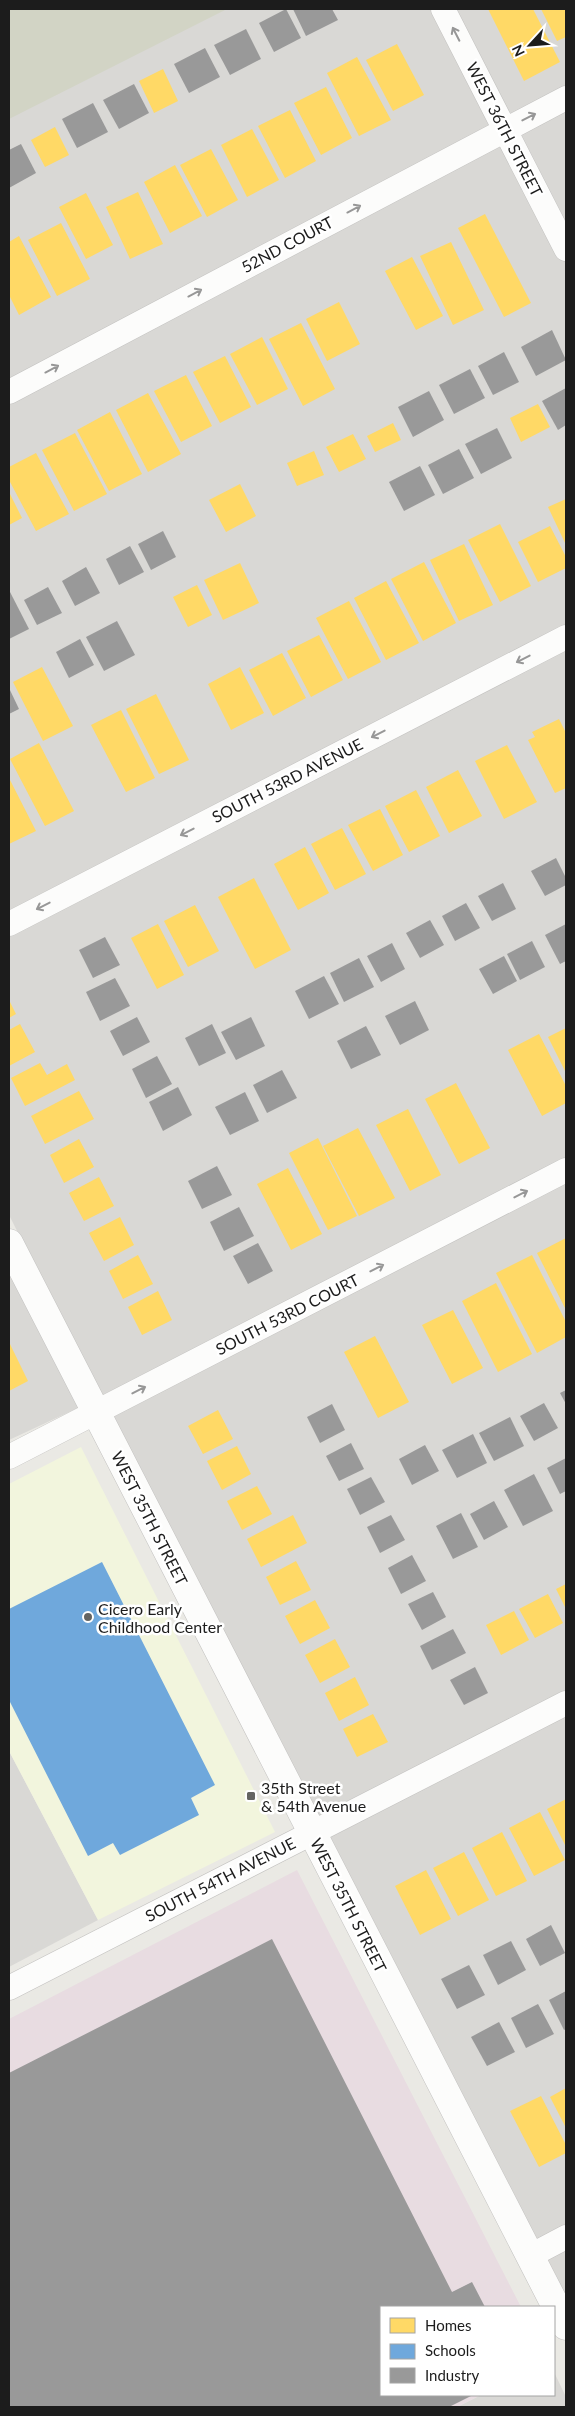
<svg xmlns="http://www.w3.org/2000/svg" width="575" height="2416" viewBox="0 0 575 2416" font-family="Lato,sans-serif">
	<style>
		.residential { fill: #d9d8d5 }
		.industrial { fill: #e8dce1 }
		.education { fill: #f2f5dd }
		.construction { fill: #d2d4c5 }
		.homes { fill: #ffd966 }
		.schools { fill: #6fa8dc }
		.industry { fill: #999 }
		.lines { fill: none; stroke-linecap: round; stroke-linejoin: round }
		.minor-casing { stroke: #c3c2c0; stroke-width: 25 }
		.tertiary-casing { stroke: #c3c2c0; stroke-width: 29 }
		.minor { stroke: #fcfcfb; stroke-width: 24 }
		.tertiary { stroke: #fcfcfb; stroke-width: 28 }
		.oneway { stroke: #979797 }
		.poi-dot { fill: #646462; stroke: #fff; stroke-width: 2 }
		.labels { text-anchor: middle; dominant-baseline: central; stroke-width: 5; stroke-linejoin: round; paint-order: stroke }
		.street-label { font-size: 16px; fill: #1c1c1c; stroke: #fff }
		.poi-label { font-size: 16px; fill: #1c1c1c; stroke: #fff; text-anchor: start }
	</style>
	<rect width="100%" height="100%" fill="#eae9e4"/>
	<!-- residential -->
	<g class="residential">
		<polygon points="9,9 566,9 566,1693 316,1821 9,1215"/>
		<polygon points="9,1265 82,1406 9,1440"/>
		<polygon points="566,1713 566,2304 324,1835"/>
		<polygon points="9,1751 98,1920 9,1967"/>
		<polygon points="554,2372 566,2397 566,2407 457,2407 481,2395 554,2395"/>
	</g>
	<!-- industrial -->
	<polygon class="industrial" points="297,1870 521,2307 381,2307 381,2395 481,2395 457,2407 9,2407 9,2019"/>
	<!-- education -->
	<polygon class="education" points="81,1447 275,1832 98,1920 9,1751 9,1484"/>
	<!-- construction -->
	<polygon class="construction" points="9,9 227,9 9,119"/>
	<!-- homes -->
	<g class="homes">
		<polygon points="488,9 533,9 560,62 524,81"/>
		<polygon points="541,9 566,9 566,37 557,41"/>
		<polygon points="397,44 424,95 393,111 366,60"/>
		<polygon points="357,57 391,120 359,136 327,73"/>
		<polygon points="163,69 178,101 154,113 139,81"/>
		<polygon points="326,87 352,138 321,155 294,103"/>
		<polygon points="290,110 316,161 285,178 258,126"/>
		<polygon points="55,127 69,155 45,167 31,140"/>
		<polygon points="252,129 279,180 247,197 221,145"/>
		<polygon points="211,149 238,200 207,217 180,165"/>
		<polygon points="175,165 202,216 170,233 144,182"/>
		<polygon points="138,192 163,244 130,259 106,207"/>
		<polygon points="86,193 113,245 86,259 59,207"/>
		<polygon points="485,214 531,303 504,317 458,228"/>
		<polygon points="61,223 90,279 57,296 28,240"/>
		<polygon points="19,236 51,297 19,315 9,295 9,242"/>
		<polygon points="451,242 484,310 453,325 420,256"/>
		<polygon points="412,257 443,316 416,330 385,271"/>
		<polygon points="339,302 360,344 327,361 306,319"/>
		<polygon points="301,323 335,389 303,406 269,339"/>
		<polygon points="262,337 288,389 257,405 230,354"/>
		<polygon points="225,356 251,407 220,423 193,372"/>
		<polygon points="186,375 212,426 181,442 154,391"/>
		<polygon points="148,393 181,454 148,472 116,410"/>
		<polygon points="538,404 550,427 521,442 510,418"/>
		<polygon points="110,412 142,474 109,491 77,430"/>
		<polygon points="393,423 401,440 375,452 367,436"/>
		<polygon points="75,433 107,494 74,511 42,450"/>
		<polygon points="353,434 366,459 339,472 326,447"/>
		<polygon points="314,451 324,475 297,486 287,463"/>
		<polygon points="36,453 69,514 36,531 9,480 9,467"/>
		<polygon points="240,484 256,516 226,532 209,500"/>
		<polygon points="9,492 22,518 9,525"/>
		<polygon points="566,499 566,545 548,507"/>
		<polygon points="500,524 531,586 500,602 468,540"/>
		<polygon points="550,526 566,557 566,568 538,582 518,542"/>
		<polygon points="464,544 493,605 459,621 430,560"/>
		<polygon points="424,562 456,623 423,641 391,579"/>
		<polygon points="240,563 259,603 223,620 204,580"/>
		<polygon points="386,581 419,643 386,660 354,598"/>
		<polygon points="197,585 212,615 188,627 173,597"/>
		<polygon points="349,601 381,662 348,679 316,618"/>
		<polygon points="319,635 343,680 311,697 287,651"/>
		<polygon points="282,653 306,698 273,716 249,670"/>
		<polygon points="42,667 73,726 43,741 13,682"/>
		<polygon points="240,667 264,713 231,730 208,684"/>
		<polygon points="156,694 189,760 159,774 126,709"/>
		<polygon points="121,710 155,778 126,792 91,725"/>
		<polygon points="559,719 566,733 566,788 555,793 528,740 535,737 532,732"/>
		<polygon points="39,743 74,811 45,826 10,759"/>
		<polygon points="507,745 537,802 504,819 475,761"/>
		<polygon points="458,770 482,816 449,833 426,787"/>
		<polygon points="9,778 36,831 9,844"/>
		<polygon points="416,790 440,836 409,852 385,806"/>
		<polygon points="380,809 403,855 373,871 348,825"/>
		<polygon points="342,828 366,874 335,890 311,844"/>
		<polygon points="305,847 329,893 298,910 274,864"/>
		<polygon points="254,878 291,950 255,969 218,897"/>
		<polygon points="195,905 219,951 188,967 164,921"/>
		<polygon points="158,924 184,975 157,989 131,938"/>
		<polygon points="9,1000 16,1014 9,1018"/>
		<polygon points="20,1024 35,1052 9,1066 9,1030"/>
		<polygon points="566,1028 566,1073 548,1037"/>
		<polygon points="539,1034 566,1086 566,1103 542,1116 508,1050"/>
		<polygon points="40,1063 47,1075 67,1064 75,1080 25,1106 11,1078"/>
		<polygon points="456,1083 490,1148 459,1164 425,1099"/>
		<polygon points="79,1091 94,1119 45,1144 31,1116"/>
		<polygon points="408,1109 441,1175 410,1191 376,1125"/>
		<polygon points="358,1128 395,1198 359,1216 323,1146"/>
		<polygon points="318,1138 357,1216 328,1230 289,1153"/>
		<polygon points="79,1139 94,1167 64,1183 50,1155"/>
		<polygon points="288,1168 322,1234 291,1250 257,1184"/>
		<polygon points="99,1177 114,1206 84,1221 69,1193"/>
		<polygon points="120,1217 134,1245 104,1261 89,1233"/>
		<polygon points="566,1238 566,1310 537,1253"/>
		<polygon points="138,1255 153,1284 123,1299 109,1271"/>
		<polygon points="532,1255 566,1322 566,1337 537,1353 496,1273"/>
		<polygon points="496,1283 532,1354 498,1372 462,1301"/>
		<polygon points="158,1291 172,1320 142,1335 128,1307"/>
		<polygon points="453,1310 483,1368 452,1384 422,1325"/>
		<polygon points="375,1336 409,1402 378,1418 344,1352"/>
		<polygon points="9,1342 28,1381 9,1391"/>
		<polygon points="218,1410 233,1439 203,1454 188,1426"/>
		<polygon points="237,1446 251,1474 222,1490 207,1461"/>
		<polygon points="257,1486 272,1514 242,1530 227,1501"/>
		<polygon points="293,1515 307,1543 261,1567 247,1539"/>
		<polygon points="296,1561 311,1590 280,1605 266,1577"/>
		<polygon points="566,1584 566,1609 556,1589"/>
		<polygon points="548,1594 563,1623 535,1638 519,1609"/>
		<polygon points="315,1600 330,1628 300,1644 285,1616"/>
		<polygon points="514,1611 529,1640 501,1655 486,1625"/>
		<polygon points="335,1639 350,1667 320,1683 305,1655"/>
		<polygon points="355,1677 369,1705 339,1721 325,1693"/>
		<polygon points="373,1714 388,1742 357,1757 343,1729"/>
		<polygon points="566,1799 566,1847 547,1809"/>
		<polygon points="540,1812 565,1860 534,1876 509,1828"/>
		<polygon points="502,1832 527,1881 496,1896 472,1848"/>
		<polygon points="464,1852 489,1900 458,1916 433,1868"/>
		<polygon points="426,1870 451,1919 420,1935 395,1886"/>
		<polygon points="566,2088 566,2128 550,2097"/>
		<polygon points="541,2096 566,2145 566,2153 539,2167 510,2111"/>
	</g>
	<!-- schools -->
	<polygon class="schools" points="102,1562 215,1785 191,1798 199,1815 120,1855 113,1843 88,1856 9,1700 9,1609"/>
	<!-- industry -->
	<g class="industry">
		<polygon points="286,9 301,38 274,52 259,23"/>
		<polygon points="293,9 332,9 338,20 306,36"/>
		<polygon points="246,29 261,59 230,75 214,45"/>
		<polygon points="205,48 220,77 189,93 174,64"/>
		<polygon points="134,84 149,113 119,129 103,100"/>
		<polygon points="93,103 108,132 77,148 62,119"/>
		<polygon points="21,144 36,173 9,188 9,150"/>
		<polygon points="552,330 566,360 536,376 521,347"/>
		<polygon points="504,352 519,382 493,395 478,366"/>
		<polygon points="470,369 485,398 454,414 439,385"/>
		<polygon points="566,388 566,425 558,430 542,401"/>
		<polygon points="429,391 444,420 413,437 398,407"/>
		<polygon points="497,428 512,458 481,474 465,444"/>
		<polygon points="459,449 474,478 443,494 428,465"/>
		<polygon points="420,466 435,495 404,511 389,482"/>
		<polygon points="163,531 176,557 151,570 138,544"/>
		<polygon points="130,546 144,572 119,585 106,559"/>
		<polygon points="86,567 100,593 75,606 62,581"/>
		<polygon points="48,587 62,613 37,625 24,600"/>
		<polygon points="9,590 29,629 9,639"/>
		<polygon points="117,621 135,655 104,671 86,637"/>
		<polygon points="80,639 94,665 69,678 56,652"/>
		<polygon points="9,688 19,709 9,714"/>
		<polygon points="556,858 566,878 566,885 545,896 531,871"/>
		<polygon points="503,883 516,909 492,921 478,896"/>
		<polygon points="466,903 480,928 455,941 442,916"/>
		<polygon points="430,920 444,945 420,958 406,933"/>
		<polygon points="566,924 566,961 560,964 545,935"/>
		<polygon points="105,937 120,965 93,978 79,950"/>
		<polygon points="532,941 545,967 520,980 507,954"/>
		<polygon points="392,943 405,969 381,982 367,956"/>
		<polygon points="504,956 517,981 493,994 479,969"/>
		<polygon points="359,958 374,987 344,1002 330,973"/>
		<polygon points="324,976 339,1004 309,1019 295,991"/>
		<polygon points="115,978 130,1006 100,1021 86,992"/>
		<polygon points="415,1001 429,1030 400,1045 385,1016"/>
		<polygon points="137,1017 150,1042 123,1056 110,1031"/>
		<polygon points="251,1017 265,1046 236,1060 221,1032"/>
		<polygon points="212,1024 226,1053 199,1066 185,1038"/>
		<polygon points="366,1026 381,1055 351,1069 337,1041"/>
		<polygon points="157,1056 172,1084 146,1098 132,1069"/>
		<polygon points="282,1070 297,1098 267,1113 253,1085"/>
		<polygon points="178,1087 192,1115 163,1131 149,1102"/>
		<polygon points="245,1092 259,1121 230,1135 215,1107"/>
		<polygon points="217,1166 232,1195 202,1209 188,1181"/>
		<polygon points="239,1207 254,1236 224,1251 210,1222"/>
		<polygon points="258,1243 273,1271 248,1284 233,1256"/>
		<polygon points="566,1390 566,1404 560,1393"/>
		<polygon points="544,1403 558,1428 534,1441 520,1416"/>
		<polygon points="332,1404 345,1430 320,1443 307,1417"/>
		<polygon points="510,1417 524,1446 494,1461 479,1433"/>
		<polygon points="473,1434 487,1463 457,1478 442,1450"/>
		<polygon points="351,1443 364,1469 339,1481 326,1456"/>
		<polygon points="425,1445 439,1471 412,1485 399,1459"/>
		<polygon points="566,1458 566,1491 560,1494 547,1468"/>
		<polygon points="534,1474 553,1511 523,1526 504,1490"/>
		<polygon points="371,1477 385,1502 360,1515 347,1489"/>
		<polygon points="494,1501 508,1527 484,1540 470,1514"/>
		<polygon points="461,1513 478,1547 453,1559 436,1526"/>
		<polygon points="391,1515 405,1540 380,1553 367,1527"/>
		<polygon points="412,1555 426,1581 401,1594 388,1568"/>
		<polygon points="433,1592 446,1617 422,1630 408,1604"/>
		<polygon points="453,1629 466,1653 432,1670 420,1646"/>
		<polygon points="475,1667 488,1693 464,1705 450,1680"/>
		<polygon points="551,1925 565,1953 540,1966 526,1939"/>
		<polygon points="272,1939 452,2292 472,2282 485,2307 381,2307 381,2395 473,2395 449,2407 9,2407 9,2073"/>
		<polygon points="511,1941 526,1970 498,1985 483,1955"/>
		<polygon points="469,1965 485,1995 457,2009 441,1979"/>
		<polygon points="566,1991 566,2029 564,2030 549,2000"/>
		<polygon points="538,2004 554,2034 526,2048 511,2018"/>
		<polygon points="499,2022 515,2052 487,2066 471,2037"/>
	</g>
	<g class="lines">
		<defs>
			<g id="minor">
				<polyline points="443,9 566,249"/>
				<polyline points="9,392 566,98"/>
				<polyline points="9,924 566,637"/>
				<polyline points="9,1457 566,1170"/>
				<polyline points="9,1988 566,1703"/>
				<polyline points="530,2256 566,2237"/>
			</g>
			<polyline id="tertiary" points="9,1243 566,2326"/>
		</defs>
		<!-- minor casing -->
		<use href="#minor" class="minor-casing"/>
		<!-- tertiary casing -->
		<use href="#tertiary" class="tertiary-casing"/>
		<!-- minor -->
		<use href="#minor" class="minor"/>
		<!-- tertiary -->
		<use href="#tertiary" class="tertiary"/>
	</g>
	<!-- one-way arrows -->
	<defs><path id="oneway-shaft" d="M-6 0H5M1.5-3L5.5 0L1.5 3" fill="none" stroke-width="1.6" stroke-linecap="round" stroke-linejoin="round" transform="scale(1.25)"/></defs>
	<g class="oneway">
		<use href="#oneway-shaft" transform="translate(456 34) rotate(-117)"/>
		<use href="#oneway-shaft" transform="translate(529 117) rotate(-27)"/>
		<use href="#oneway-shaft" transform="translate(354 209) rotate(-28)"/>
		<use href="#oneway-shaft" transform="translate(195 293) rotate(-28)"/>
		<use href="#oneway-shaft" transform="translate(52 369) rotate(-28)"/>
		<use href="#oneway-shaft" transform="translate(523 659) rotate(153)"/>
		<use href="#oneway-shaft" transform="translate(378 734) rotate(153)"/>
		<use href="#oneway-shaft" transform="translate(187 832) rotate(153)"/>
		<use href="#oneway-shaft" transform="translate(43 906) rotate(153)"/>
		<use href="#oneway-shaft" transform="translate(521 1194) rotate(-27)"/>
		<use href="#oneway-shaft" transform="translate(377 1268) rotate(-27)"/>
		<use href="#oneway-shaft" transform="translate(139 1390) rotate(-27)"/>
	</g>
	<!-- markers -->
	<g class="poi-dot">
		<circle cx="88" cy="1617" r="5"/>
		<rect x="246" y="1791" width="10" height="10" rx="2.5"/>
	</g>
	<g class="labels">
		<!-- street labels -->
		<g class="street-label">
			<text transform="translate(505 129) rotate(63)">WEST 36TH STREET</text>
			<text transform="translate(287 244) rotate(-28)">52ND COURT</text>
			<text transform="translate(287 780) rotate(-27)">SOUTH 53RD AVENUE</text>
			<text transform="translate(287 1314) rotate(-27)">SOUTH 53RD COURT</text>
			<text transform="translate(150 1518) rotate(63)">WEST 35TH STREET</text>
			<text transform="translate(220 1879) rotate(-27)">SOUTH 54TH AVENUE</text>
			<text transform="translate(349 1905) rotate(63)">WEST 35TH STREET</text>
		</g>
		<!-- poi labels -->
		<g class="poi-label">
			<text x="98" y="1608">Cicero Early<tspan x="98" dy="18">Childhood Center</tspan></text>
			<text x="261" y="1787">35th Street<tspan x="261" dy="18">&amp; 54th Avenue</tspan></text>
		</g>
	</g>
	<!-- border -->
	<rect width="575" height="2416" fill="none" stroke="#1c1c1c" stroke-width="20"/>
	<!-- legend -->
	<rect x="380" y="2306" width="175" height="90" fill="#ffffff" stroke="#a4a4a4"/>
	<rect x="390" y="2318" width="25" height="15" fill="#ffd966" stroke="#a4a4a4"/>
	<text x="425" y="2331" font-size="15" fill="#1c1c1c">Homes</text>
	<rect x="390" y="2344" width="25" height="15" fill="#6fa8dc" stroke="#a4a4a4"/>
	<text x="425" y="2356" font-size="15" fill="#1c1c1c">Schools</text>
	<rect x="390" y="2368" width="25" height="15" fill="#999999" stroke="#a4a4a4"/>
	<text x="425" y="2381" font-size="15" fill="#1c1c1c">Industry</text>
	<!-- north arrow -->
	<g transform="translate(530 45) rotate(244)" stroke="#ffffff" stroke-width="4" paint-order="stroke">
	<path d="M0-4L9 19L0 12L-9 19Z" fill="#1c1c1c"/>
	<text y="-8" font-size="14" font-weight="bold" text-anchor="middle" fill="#1c1c1c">N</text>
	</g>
</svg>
